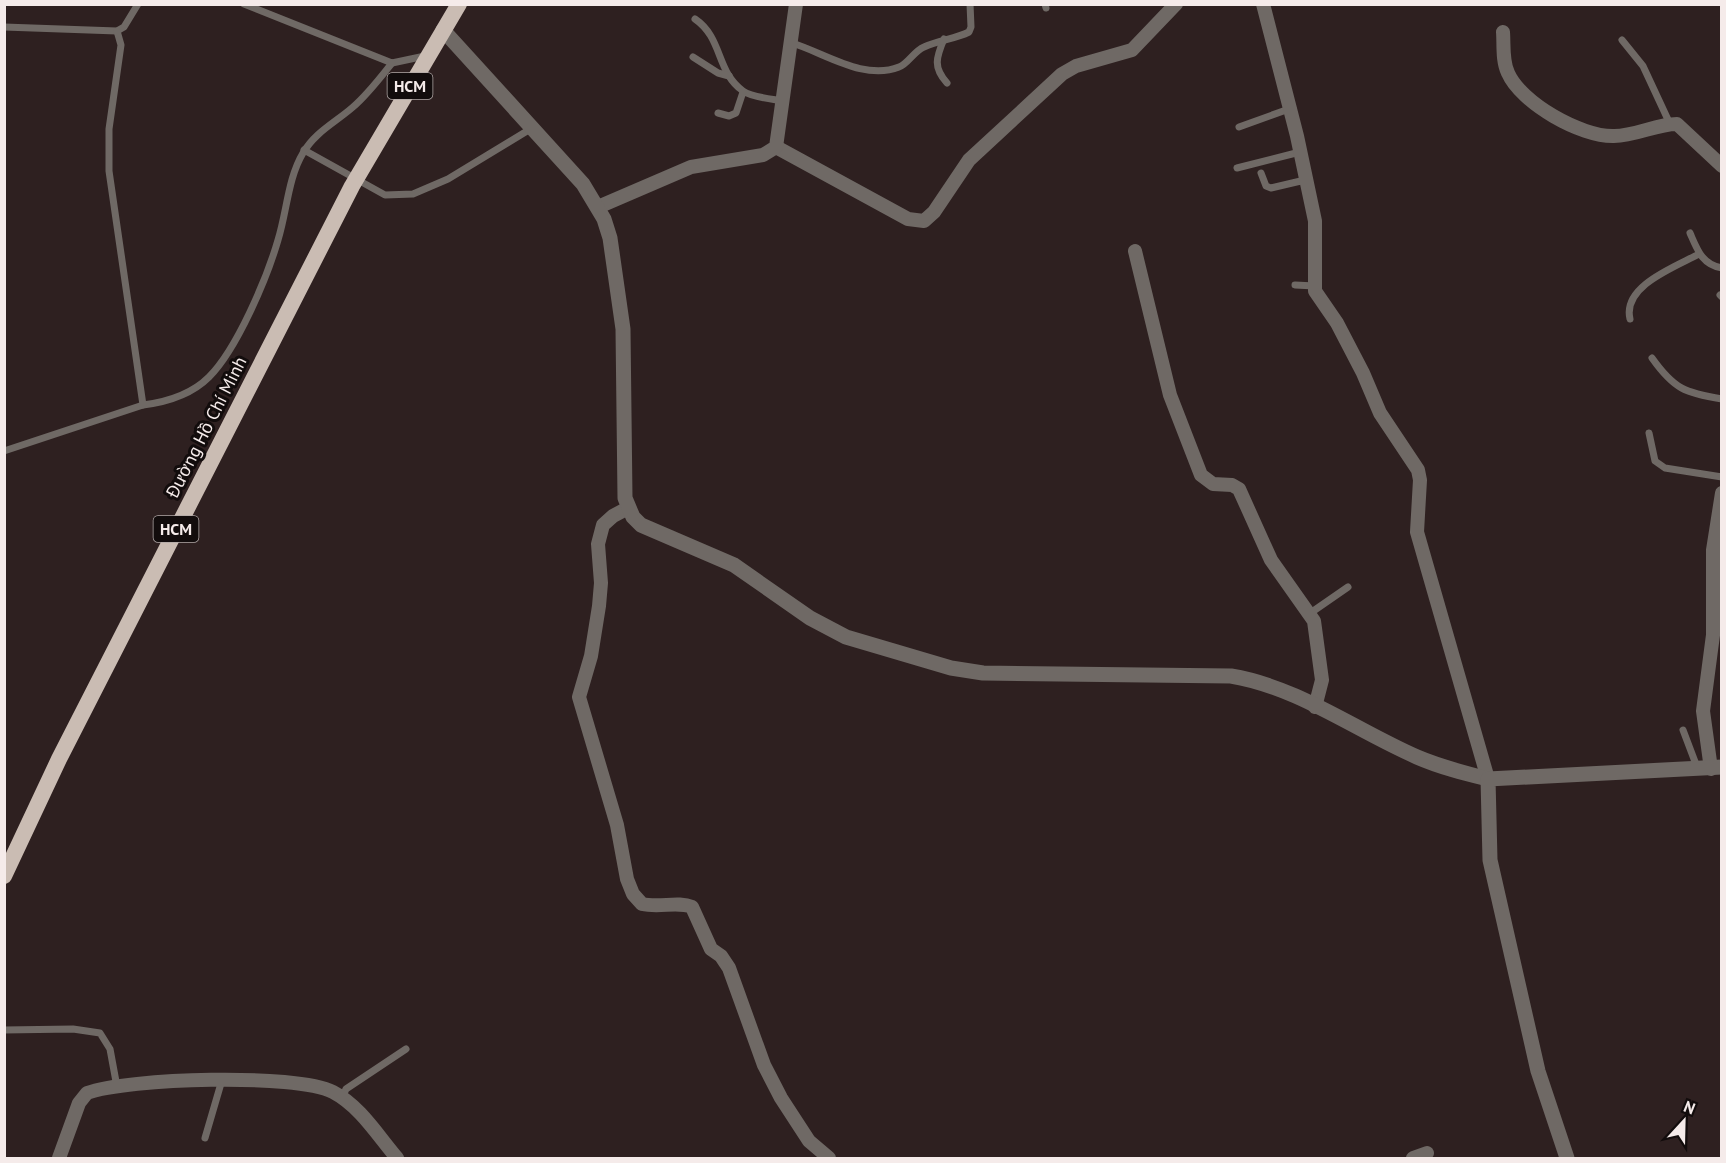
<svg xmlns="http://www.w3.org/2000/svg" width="1726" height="1163" viewBox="0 0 1726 1163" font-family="'PT Sans',sans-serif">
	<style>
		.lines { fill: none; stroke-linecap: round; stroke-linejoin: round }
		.service { stroke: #6f6965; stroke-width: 7 }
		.minor { stroke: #6f6965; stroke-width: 14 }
		.tertiary { stroke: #6f6965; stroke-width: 15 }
		.trunk { stroke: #cabcb3; stroke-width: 16 }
		.labels { text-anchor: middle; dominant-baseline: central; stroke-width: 6; stroke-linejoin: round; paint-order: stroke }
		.shield { fill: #120c0c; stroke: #b1a8a7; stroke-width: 1.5 }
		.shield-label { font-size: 16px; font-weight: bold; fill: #f5ebea }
		.street-label { font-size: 18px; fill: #f5ebea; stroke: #120c0c }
	</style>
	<rect width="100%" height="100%" fill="#2e2020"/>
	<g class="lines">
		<!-- service -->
		<g class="service">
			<polyline points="244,4 392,63 425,56"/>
			<polyline points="1045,4 1046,8"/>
			<path d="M695,19C723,38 716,72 743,91C753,98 773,99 784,101"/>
			<polyline points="4,27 117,31 124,27 138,4"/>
			<path d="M944,39C936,58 933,67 947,83"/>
			<polyline points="1622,40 1643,66 1670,124"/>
			<path d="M792,43C825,53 864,81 899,67C908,64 914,51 924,47C939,40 955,39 969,32L971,27L970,4"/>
			<polyline points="693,57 718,73 729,76"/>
			<polyline points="718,113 729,116 736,113 743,92"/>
			<polyline points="1239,127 1289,109"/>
			<polyline points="304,150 385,195 413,194 448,179 532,128"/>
			<polyline points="1237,168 1300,152"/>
			<polyline points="1261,173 1266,186 1271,188 1305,180"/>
			<path d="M1690,233C1697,249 1702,265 1722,268"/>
			<polyline points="1295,285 1315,286"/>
			<polyline points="1720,295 1722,297"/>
			<path d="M1630,319C1622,286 1675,267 1699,254"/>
			<path d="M1652,358C1674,389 1685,393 1722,399"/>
			<path d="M143,405C167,402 191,395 209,377C237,349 267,278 278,240C287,211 288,178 303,153C315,132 336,122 353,107C368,94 380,78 392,63"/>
			<polyline points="1649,433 1655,461 1665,468 1722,477"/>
			<polyline points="4,451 143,405 109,171 109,129 121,45 117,31"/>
			<polyline points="1309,614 1348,587"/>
			<polyline points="1683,730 1697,767"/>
			<polyline points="4,1030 73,1029 100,1033 110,1049 117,1087"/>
			<polyline points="342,1098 346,1089 406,1049"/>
			<polyline points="205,1138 222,1080"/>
		</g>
		<!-- minor -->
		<g class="minor">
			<polyline points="1263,4 1297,136 1315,221 1315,291 1337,323 1363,373 1380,413 1418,470 1420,480 1417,532 1488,779"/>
			<path d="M1503,32C1504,44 1502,61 1508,73C1521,103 1581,137 1614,136C1636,136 1656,124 1677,124L1722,166"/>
			<polyline points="776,147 908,219 924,221 934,212 969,160 1062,74 1076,66 1132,50 1176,4"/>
			<polyline points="598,207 691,167 763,155 776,147 796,4"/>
			<polyline points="1135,251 1170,395 1201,475 1213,484 1232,485 1239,489 1271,560 1314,621 1322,680 1315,707"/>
			<path d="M628,508L613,516L603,525L598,544L601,583L599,606L591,656L579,697L617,825L627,879L633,894L642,904C660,908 678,901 692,907L711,949L721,956L729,968L764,1065L781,1098L809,1141L829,1158"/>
			<polyline points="1711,769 1703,711 1713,635 1713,550 1722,493"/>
			<path d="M59,1158L79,1103L87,1093C128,1078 295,1073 333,1092C360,1106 378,1136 397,1158"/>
			<polyline points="1413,1158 1427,1153"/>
		</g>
		<!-- tertiary -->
		<g class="tertiary">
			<path d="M443,30L583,184L604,219L610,238L623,329L625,498L633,517L641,525L734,565L810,618L846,637L951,668L983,673L1231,676C1298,687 1355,730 1417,757C1440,767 1464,773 1488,779"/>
			<polyline points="1567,1158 1538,1071 1490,860 1488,779 1722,767"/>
		</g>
		<!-- trunk -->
		<polyline class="trunk" points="4,876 59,759 352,186 459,4"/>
	</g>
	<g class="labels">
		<!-- shield labels -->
		<g class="shield">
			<rect x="387.5" y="73" width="45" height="26" rx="4.5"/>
			<rect x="153.5" y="516" width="45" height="26" rx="4.5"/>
		</g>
		<g class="shield-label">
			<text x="410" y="86">HCM</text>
			<text x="176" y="529">HCM</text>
		</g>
		<!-- street labels -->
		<g class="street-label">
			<text transform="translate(206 427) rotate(-63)">Đường Hồ Chí Minh</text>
		</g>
	</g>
	<!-- border -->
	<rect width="1726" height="1163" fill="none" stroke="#f5ebea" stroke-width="12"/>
	<!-- north arrow -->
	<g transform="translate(1684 1121) rotate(22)" stroke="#120c0c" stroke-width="4.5" paint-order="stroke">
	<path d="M0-4.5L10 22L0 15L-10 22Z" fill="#f5ebea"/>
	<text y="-9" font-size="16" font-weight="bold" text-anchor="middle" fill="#f5ebea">N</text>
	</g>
</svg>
